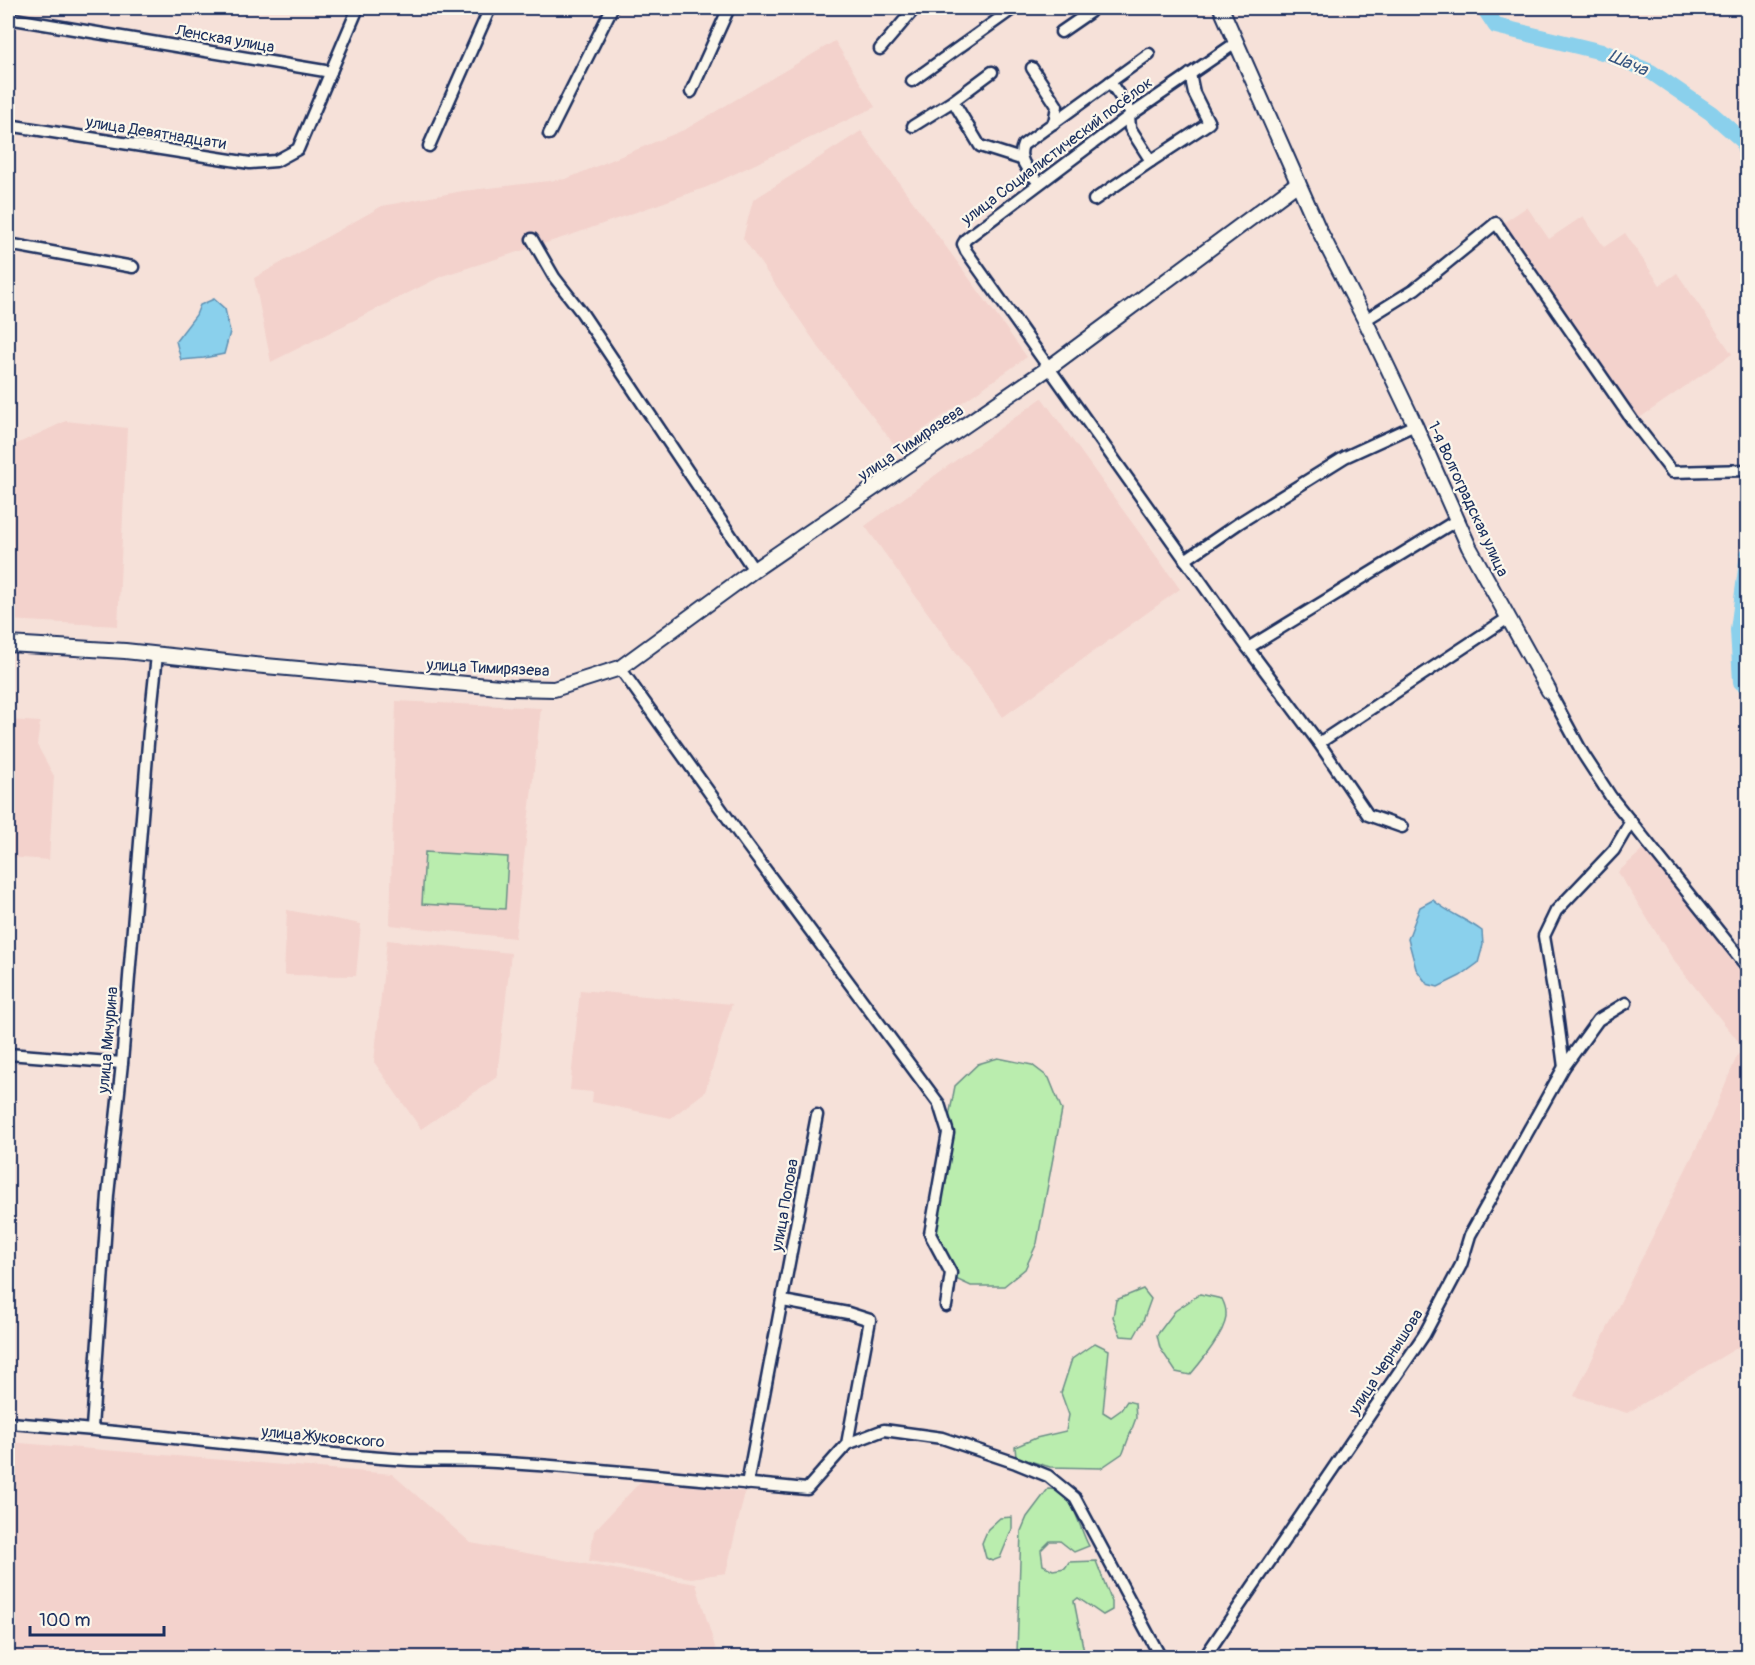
<svg xmlns="http://www.w3.org/2000/svg" width="1755" height="1665" viewBox="0 0 1755 1665" font-family="Pangolin,sans-serif">
	<style>
		.built { fill: #f3d2cc }
		.green { fill: #baedae; stroke: #6a8e86; stroke-width: 1.5 }
		.water { fill: #8ad0ec; stroke: #5e90b3; stroke-width: 1.5 }
		.lines { fill: none; stroke-linecap: round; stroke-linejoin: round }
		.river { stroke: #8ad0ec; stroke-width: 16 }
		.minor-casing { stroke: #1b2f5e; stroke-width: 15 }
		.tertiary-casing { stroke: #1b2f5e; stroke-width: 18 }
		.minor { stroke: #fbf7ec; stroke-width: 10 }
		.tertiary { stroke: #fbf7ec; stroke-width: 14 }
		.labels { text-anchor: middle; dominant-baseline: central; stroke-width: 4.5; stroke-linejoin: round; paint-order: stroke }
		.street-label { font-size: 16px; fill: #1b2f5e; stroke: #fbf7ec }
		.water-label { font-size: 18px; font-style: italic; fill: #375782; stroke: #fbf7ec }
	</style>
	<rect width="100%" height="100%" fill="#f6e1d9"/>
	<filter id="ink" filterUnits="userSpaceOnUse"><feTurbulence type="fractalNoise" baseFrequency=".0167" numOctaves="2"/><feDisplacementMap in="SourceGraphic" scale="12" xChannelSelector="R" yChannelSelector="G"/><feConvolveMatrix kernelMatrix="1 2 1 2 8 2 1 2 1" color-interpolation-filters="sRGB"/></filter>
	<g filter="url(#ink)">
		<!-- built -->
		<g class="built">
			<polygon points="835,41 875,107 707,187 571,235 442,276 271,362 254,278 382,206 463,191 566,179 686,129"/>
			<polygon points="861,131 1027,357 897,448 817,345 743,238 753,200"/>
			<polygon points="1527,207 1549,239 1583,216 1604,247 1625,233 1660,285 1677,273 1732,354 1638,419 1503,223"/>
			<polygon points="1042,398 1180,589 1003,717 865,526"/>
			<polygon points="66,421 127,428 118,626 8,620 8,448"/>
			<polygon points="396,701 541,708 515,938 390,925"/>
			<polygon points="8,720 40,722 37,745 54,776 49,860 8,857"/>
			<polygon points="1645,848 1747,980 1747,1052 1674,961 1618,872"/>
			<polygon points="287,910 361,924 356,976 284,975"/>
			<polygon points="387,940 511,953 497,1077 421,1129 374,1062"/>
			<polygon points="580,990 732,1004 705,1092 671,1118 592,1102 593,1092 570,1090"/>
			<polygon points="1738,1054 1748,1056 1747,1342 1627,1413 1574,1396 1710,1120"/>
			<polygon points="8,1442 392,1474 471,1543 696,1584 718,1657 8,1657"/>
			<polygon points="642,1480 745,1492 726,1573 691,1578 589,1561 594,1531"/>
		</g>
		<!-- green -->
		<g class="green">
			<polygon points="425,852 508,857 505,909 422,904"/>
			<polygon points="998,1058 1032,1065 1049,1078 1062,1110 1037,1243 1025,1269 1004,1286 971,1286 947,1275 926,1235 955,1086 978,1064"/>
			<polygon points="1143,1289 1151,1299 1143,1321 1134,1337 1121,1336 1113,1317 1116,1300"/>
			<path d="M1200,1294L1222,1299C1224,1303 1226,1308 1226,1313C1228,1329 1201,1362 1190,1375L1176,1372L1160,1348L1157,1335L1175,1311Z"/>
			<polygon points="1095,1343 1109,1350 1103,1412 1111,1417 1121,1410 1127,1401 1135,1403 1136,1418 1123,1453 1101,1468 1050,1467 1016,1457 1015,1447 1036,1438 1066,1431 1069,1415 1061,1393 1072,1359"/>
			<path d="M1048,1489C1052,1489 1055,1489 1058,1491C1075,1499 1080,1531 1089,1546L1074,1552L1060,1541H1050L1041,1550L1043,1565L1053,1570L1065,1568L1069,1562L1096,1561L1112,1602V1610L1103,1615L1078,1598L1074,1601L1085,1657H1026L1017,1653L1021,1531L1027,1517Z"/>
			<polygon points="1012,1517 1012,1529 1000,1558 992,1561 986,1558 982,1543 988,1529 1000,1518"/>
		</g>
		<!-- water -->
		<g class="water">
			<polygon points="214,299 225,309 230,332 224,354 204,358 181,360 176,341 196,315 200,305"/>
			<path d="M1433,900C1448,913 1466,919 1482,931L1483,945L1478,963L1460,976L1438,987L1427,984L1416,969L1408,939L1420,907Z"/>
		</g>
		<g class="lines">
			<!-- river -->
			<g class="river">
				<polyline points="1484,8 1496,26 1606,53 1651,72 1711,113 1743,141 1748,160"/>
				<polyline points="1748,554 1738,630 1741,682 1748,687"/>
			</g>
			<defs>
				<g id="minor">
					<polyline points="8,18 331,72"/>
					<polyline points="1061,32 1090,12 1086,8"/>
					<polyline points="1237,42 1132,114 966,239 963,244 966,251 1248,648 1319,743 1368,815 1402,827"/>
					<polyline points="880,49 915,8"/>
					<polyline points="1032,68 1057,106 1054,123"/>
					<polyline points="992,72 953,101 980,146 1021,159"/>
					<polyline points="912,81 1014,8"/>
					<polyline points="1110,82 1132,114"/>
					<polyline points="691,92 729,8"/>
					<polyline points="8,125 250,163 276,161 298,149 358,8"/>
					<polyline points="913,126 953,101"/>
					<polyline points="549,134 612,8"/>
					<polyline points="429,146 490,8"/>
					<polyline points="1151,161 1209,123 1194,93 1190,74"/>
					<path d="M1039,183C1030,172 1016,160 1023,145L1149,54"/>
					<polyline points="1094,200 1151,161 1130,128 1129,116"/>
					<polyline points="532,239 554,277 582,313 754,570"/>
					<polyline points="8,244 133,267"/>
					<polyline points="1365,320 1415,289 1496,223 1632,420 1672,472 1748,470"/>
					<polyline points="1185,560 1239,523 1345,457 1415,425"/>
					<polyline points="1248,648 1457,520"/>
					<polyline points="620,668 747,845 939,1104 948,1133 930,1234 951,1273 946,1306"/>
					<polyline points="1549,691 1583,754 1611,797 1748,968"/>
					<polyline points="1319,743 1508,618"/>
					<polyline points="8,1054 122,1063"/>
					<polyline points="1564,1067 1556,1007 1544,936 1556,911 1614,850 1631,821"/>
					<polyline points="783,1301 848,1313 870,1320 847,1444"/>
					<path d="M8,1423C142,1432 275,1451 409,1460C432,1461 455,1460 477,1461C588,1467 697,1479 807,1489L847,1444L884,1430L942,1438L1016,1463L1048,1476L1075,1498L1161,1658"/>
					<polyline points="92,1428 108,1195 122,1063 149,731 157,655"/>
					<polyline points="747,1484 817,1115"/>
					<polyline points="1204,1658 1424,1335 1461,1265 1470,1235 1564,1067 1598,1020 1626,1003"/>
				</g>
				<g id="tertiary">
					<polyline points="1221,8 1318,228 1365,320 1415,425 1469,547 1549,691"/>
					<polyline points="8,644 125,651 254,665 511,688 554,689 620,668 754,570 1050,367 1298,183"/>
				</g>
			</defs>
			<!-- minor casing -->
			<use href="#minor" class="minor-casing"/>
			<!-- tertiary casing -->
			<use href="#tertiary" class="tertiary-casing"/>
			<!-- minor -->
			<use href="#minor" class="minor"/>
			<!-- tertiary -->
			<use href="#tertiary" class="tertiary"/>
		</g>
	</g>
	<g class="labels">
		<!-- street labels -->
		<g class="street-label">
			<text transform="translate(225 39) rotate(10)">Ленская улица</text>
			<text transform="translate(156 133) rotate(9)">улица Девятнадцати</text>
			<text transform="translate(1057 151) rotate(-37)">улица Социалистический посёлок</text>
			<text transform="translate(911 443) rotate(-34)">улица Тимирязева</text>
			<text transform="translate(1468 499) rotate(65)">1-я Волгоградская улица</text>
			<text transform="translate(488 668) rotate(3)">улица Тимирязева</text>
			<text transform="translate(108 1040) rotate(-85)">улица Мичурина</text>
			<text transform="translate(785 1205) rotate(-80)">улица Попова</text>
			<text transform="translate(1386 1362) rotate(-57)">улица Чернышова</text>
			<text transform="translate(323 1437) rotate(5)">улица Жуковского</text>
		</g>
		<!-- water labels -->
		<g class="water-label">
			<text transform="translate(1628 63) rotate(23)">Шача</text>
		</g>
	</g>
	<!-- margin -->
	<rect width="1755" height="1665" fill="none" stroke="#fbf7ec" stroke-width="30"/>
	<rect x="15" y="15" width="1725" height="1635" fill="none" stroke="#1b2f5e" stroke-width="2" filter="url(#ink)"/>
	<!-- scale -->
	<path d="M30 1626v9h134v-9" fill="none" stroke="#1b2f5e" stroke-width="3"/>
	<text x="39" y="1626" font-size="18" fill="#1b2f5e" stroke="#fbf7ec" stroke-width="4.5" paint-order="stroke">100 m</text>
</svg>
